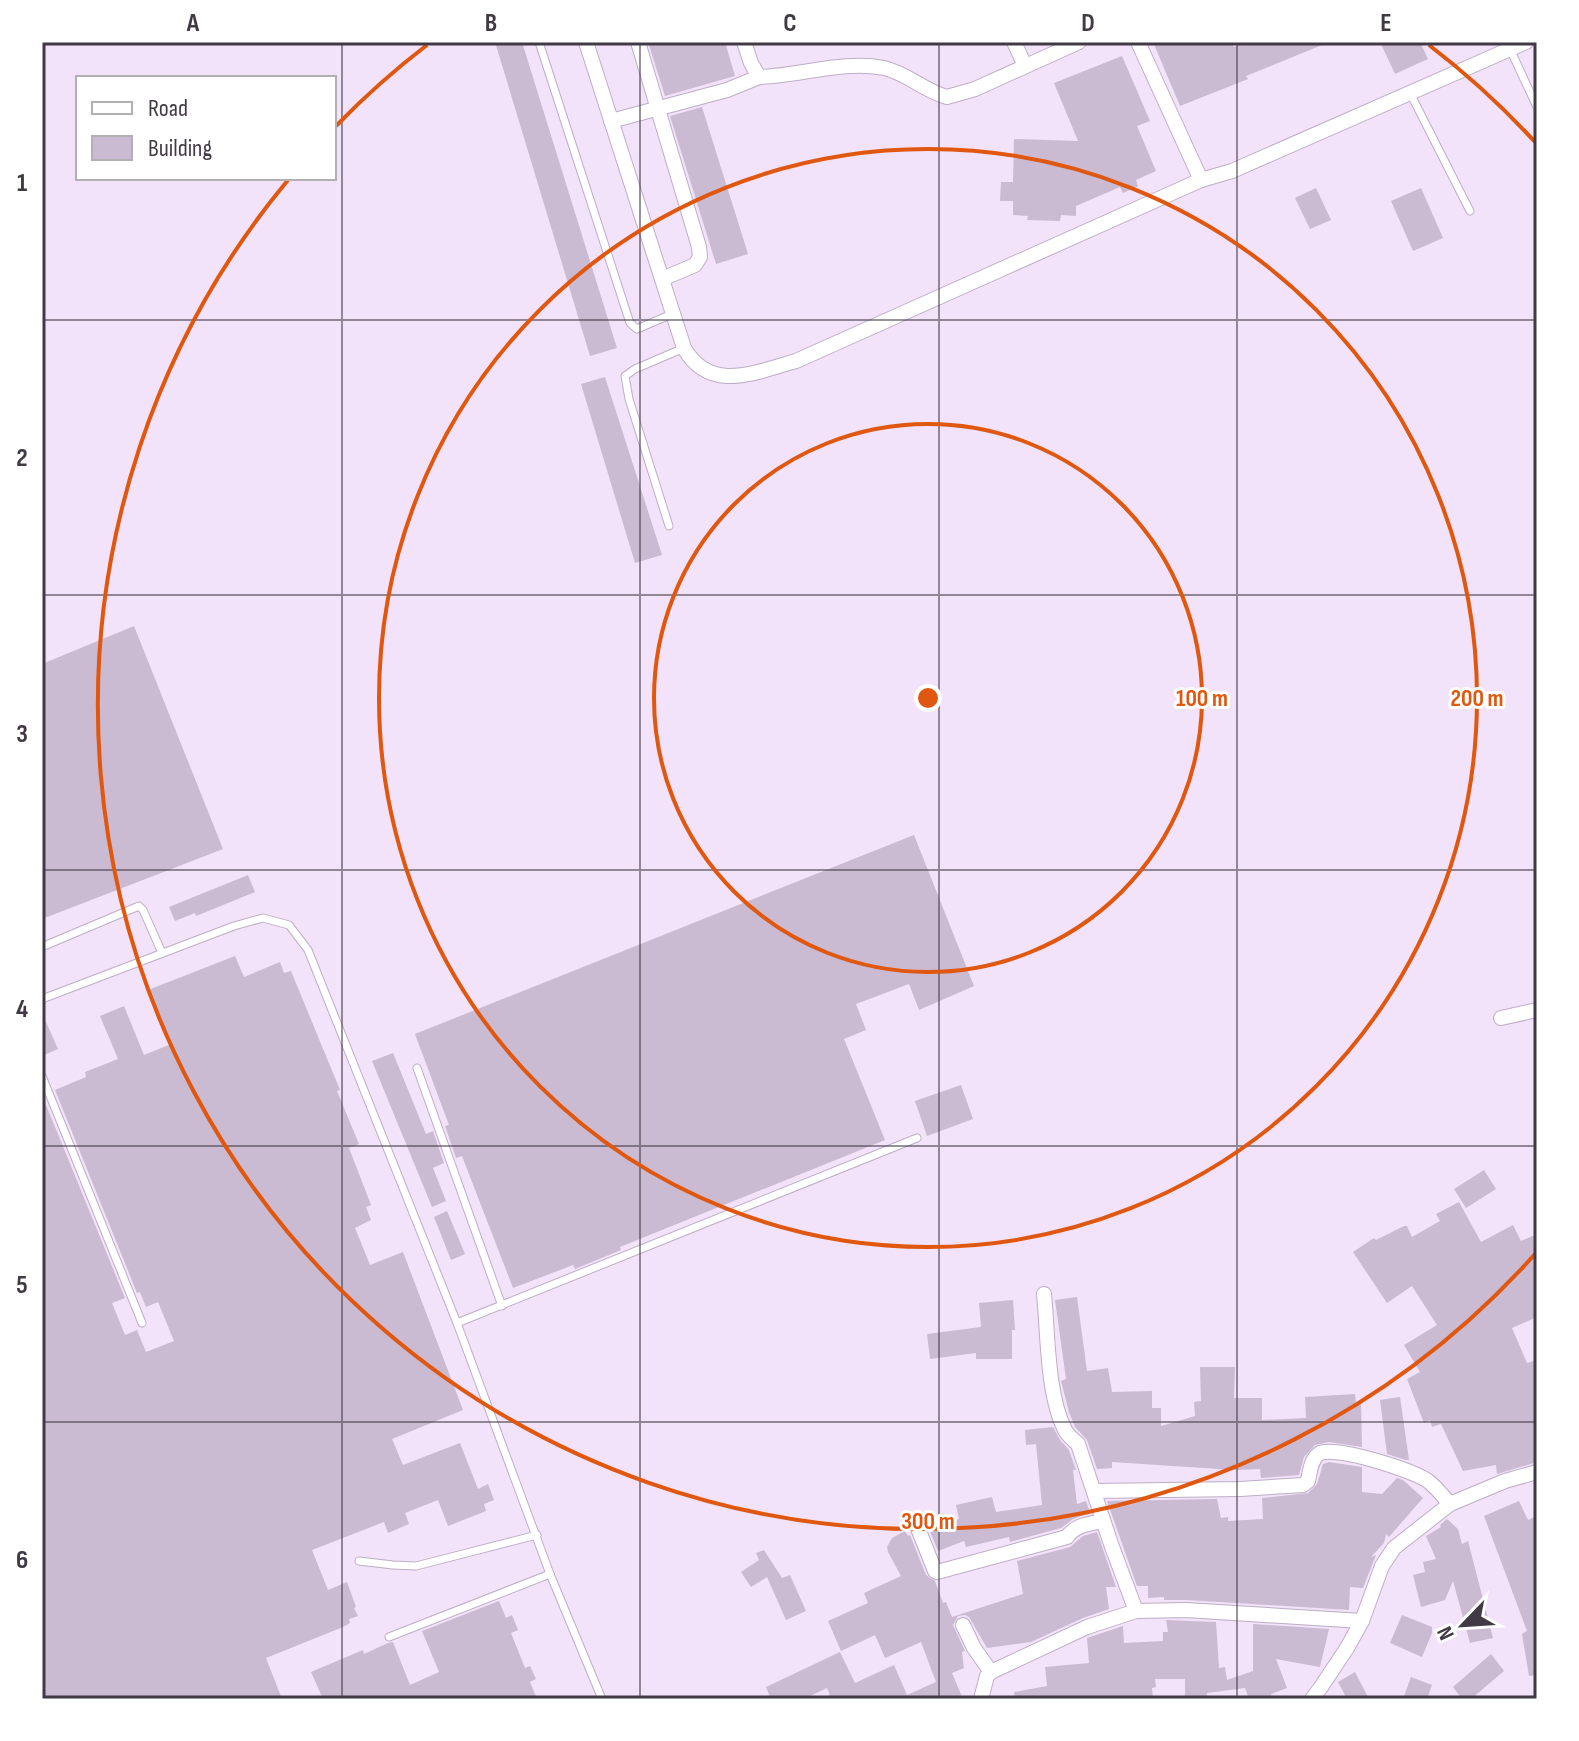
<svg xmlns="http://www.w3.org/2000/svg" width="1579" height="1741" viewBox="0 0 1579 1741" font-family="'Sofia Sans Condensed',sans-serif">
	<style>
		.building { fill: #cabad2 }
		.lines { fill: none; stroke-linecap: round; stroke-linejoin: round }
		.service-casing { stroke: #bdaec5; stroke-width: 9 }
		.minor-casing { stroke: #bdaec5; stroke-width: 16 }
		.service { stroke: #fff; stroke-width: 7 }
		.minor { stroke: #fff; stroke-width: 14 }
		.grid { fill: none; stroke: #413a44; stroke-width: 2; stroke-opacity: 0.55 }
		.ring { fill: none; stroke: #e0570f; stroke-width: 4 }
		.centre { fill: #e0570f; stroke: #fff; stroke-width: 4 }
		.ring-label { font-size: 24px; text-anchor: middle; font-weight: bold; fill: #e0570f; stroke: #fff; stroke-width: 6; stroke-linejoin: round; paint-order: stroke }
		.neatline { fill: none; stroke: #413a44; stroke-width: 3 }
		.grid-label { font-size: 26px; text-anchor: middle; font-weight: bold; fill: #413a44 }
	</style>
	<rect width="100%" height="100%" fill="#f2e2fa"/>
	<!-- building -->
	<g class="building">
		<polygon points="495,42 522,42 617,348 590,356"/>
		<polygon points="648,42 725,42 735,76 665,96"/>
		<polygon points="1153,42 1232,42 1234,47 1246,42 1327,43 1246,76 1248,79 1180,106"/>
		<polygon points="1380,42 1420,42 1428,59 1395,74"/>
		<polygon points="1122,56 1150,121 1137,126 1156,171 1136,180 1138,186 1123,193 1120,187 1076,206 1076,216 1061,215 1060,221 1027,220 1028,216 1013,215 1013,201 1000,201 1001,182 1013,182 1014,139 1078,141 1054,83"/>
		<polygon points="702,107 748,254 716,264 670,116"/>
		<polygon points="1316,188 1331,220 1310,229 1295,198"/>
		<polygon points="1421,188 1443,238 1413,251 1391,201"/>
		<polygon points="605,377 662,555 635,563 581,384"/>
		<polygon points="134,626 223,849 42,919 42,664"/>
		<polygon points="914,835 974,986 919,1010 909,984 856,1004 866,1030 844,1039 885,1140 620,1247 621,1250 575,1269 573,1265 513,1288 462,1156 456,1158 445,1126 449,1125 415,1034"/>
		<polygon points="248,875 255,892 196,916 195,913 175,921 169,907"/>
		<polygon points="235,956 244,977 280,962 284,973 291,971 340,1090 337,1091 359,1144 349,1148 371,1205 366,1207 371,1220 355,1228 370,1265 403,1252 463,1410 392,1439 403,1465 460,1443 478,1489 488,1484 494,1500 484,1504 486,1511 448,1526 438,1500 405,1513 409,1524 388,1533 384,1522 312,1550 328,1590 347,1582 356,1607 354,1608 358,1616 349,1619 350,1623 343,1627 266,1658 282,1699 42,1699 42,1095 125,1298 112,1303 125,1335 137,1330 146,1352 174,1341 158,1302 146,1307 140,1292 137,1293 55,1090 86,1077 85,1072 118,1059 100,1016 124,1006 144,1055 171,1044 148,990"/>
		<polygon points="42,1013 58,1049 42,1056"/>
		<polygon points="393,1053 426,1134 433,1131 444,1163 433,1168 446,1201 432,1207 372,1061"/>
		<polygon points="961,1085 973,1119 927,1136 915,1101"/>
		<polygon points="1484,1170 1496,1189 1466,1208 1454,1189"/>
		<polygon points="1459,1202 1481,1242 1513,1225 1521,1241 1537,1234 1537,1317 1512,1328 1527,1363 1537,1360 1537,1462 1497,1474 1496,1465 1463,1471 1441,1424 1432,1427 1430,1420 1424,1423 1407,1379 1420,1372 1404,1345 1437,1325 1412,1286 1387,1303 1353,1252 1374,1238 1376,1240 1404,1226 1407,1226 1412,1237 1440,1221 1436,1214"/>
		<polygon points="447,1211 465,1254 451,1260 434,1217"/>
		<polygon points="1077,1297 1087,1371 1108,1368 1112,1392 1152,1391 1152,1408 1161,1408 1161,1426 1195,1416 1194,1402 1201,1401 1200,1367 1235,1367 1234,1398 1262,1398 1262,1420 1306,1418 1305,1397 1355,1394 1356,1403 1361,1402 1362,1447 1329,1442 1315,1445 1304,1457 1299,1475 1261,1478 1260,1469 1234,1470 1112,1462 1112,1468 1097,1469 1087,1440 1075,1427 1069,1412 1061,1381 1066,1379 1055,1300"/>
		<polygon points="1013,1300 1015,1330 1012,1330 1012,1359 976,1359 976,1353 930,1359 927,1334 981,1327 979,1303"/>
		<polygon points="1400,1397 1409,1460 1406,1460 1387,1454 1380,1400"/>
		<polygon points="1053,1427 1060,1440 1069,1450 1076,1470 1073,1470 1077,1504 1086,1501 1090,1513 1073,1519 1061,1528 1010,1542 1009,1537 966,1547 964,1541 938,1551 929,1529 959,1519 956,1505 992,1497 996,1512 1042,1505 1036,1444 1026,1445 1025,1430"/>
		<polygon points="1329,1462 1362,1467 1362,1492 1382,1494 1397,1478 1403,1480 1423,1498 1389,1537 1386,1534 1384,1543 1371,1557 1376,1555 1363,1588 1350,1587 1349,1610 1187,1600 1164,1600 1164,1597 1148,1598 1148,1586 1137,1586 1107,1501 1217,1499 1221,1518 1228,1517 1228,1521 1263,1519 1262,1498 1308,1493 1317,1484 1323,1464"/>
		<polygon points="1519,1501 1528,1520 1537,1516 1537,1675 1529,1676 1522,1634 1527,1631 1484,1516"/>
		<polygon points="1447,1519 1458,1529 1462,1544 1468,1541 1493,1638 1470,1643 1453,1581 1445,1600 1421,1607 1413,1575 1425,1572 1423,1562 1436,1559 1426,1536 1441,1527 1440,1525"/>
		<polygon points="905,1531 908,1536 910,1535 926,1575 935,1581 943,1603 946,1602 952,1617 1023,1594 1017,1561 1070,1547 1083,1536 1097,1532 1116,1587 1106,1587 1109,1609 1083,1618 1031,1642 987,1648 969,1617 965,1615 958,1616 953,1625 965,1651 962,1652 964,1668 952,1673 963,1699 822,1699 830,1695 827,1688 804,1699 771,1699 766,1687 840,1652 855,1683 894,1665 907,1695 936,1682 921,1642 885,1658 875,1635 841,1651 828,1621 868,1603 864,1593 901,1576 888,1552 887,1547 892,1538"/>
		<polygon points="764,1550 782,1578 790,1575 806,1611 786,1620 767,1577 751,1587 741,1572 759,1560 756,1553"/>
		<polygon points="499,1601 506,1618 512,1615 518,1630 511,1633 525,1668 530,1666 536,1679 530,1682 537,1699 323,1699 311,1672 363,1650 364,1654 388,1643 393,1642 410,1685 439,1672 422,1631"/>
		<polygon points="1402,1615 1432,1627 1432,1633 1422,1657 1390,1643"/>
		<polygon points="1166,1620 1216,1622 1219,1668 1225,1667 1227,1680 1253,1671 1253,1624 1329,1629 1320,1667 1276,1659 1287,1688 1271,1694 1273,1699 1249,1699 1245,1688 1207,1693 1207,1699 1185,1699 1185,1679 1155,1679 1156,1687 1152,1688 1153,1699 1015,1699 1014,1692 1047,1686 1045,1667 1089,1663 1087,1638 1123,1626 1124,1643 1163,1641 1163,1632 1168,1632"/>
		<polygon points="1491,1654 1504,1671 1471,1699 1462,1699 1453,1687"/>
		<polygon points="1355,1672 1369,1699 1347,1699 1338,1682"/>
		<polygon points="1411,1677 1432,1685 1427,1699 1403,1699"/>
	</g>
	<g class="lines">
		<defs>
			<g id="service">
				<polyline points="539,42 630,323 637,329 672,314"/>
				<polyline points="1510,49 1537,107"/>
				<polyline points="1410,93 1470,211"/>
				<polyline points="669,526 629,399 625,376 635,369 684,348"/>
				<polyline points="44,946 139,906 143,910 162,953"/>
				<polyline points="42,999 234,926 263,918 289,925 308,950 457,1323 550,1574 602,1699"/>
				<polyline points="417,1068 502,1306"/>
				<polyline points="42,1076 142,1323"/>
				<polyline points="457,1323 917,1138"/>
				<polyline points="359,1561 393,1565 416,1566 537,1535"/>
				<polyline points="389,1637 550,1574"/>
			</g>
			<g id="minor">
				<path d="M586,42L684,348C710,394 756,372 796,361L1201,180L1232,171L1526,42"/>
				<polyline points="638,42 699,247 700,257 695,265 662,279"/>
				<path d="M744,42L751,63L759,77C800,76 843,60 884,68C907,73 924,91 947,97L975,89L1079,42"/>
				<polyline points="1014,42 1025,66"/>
				<polyline points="1138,42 1201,180"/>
				<polyline points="611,121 727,90 759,77"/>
				<polyline points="1501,1018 1537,1010"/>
				<path d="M1044,1294C1048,1334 1047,1395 1065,1430C1068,1436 1073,1439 1078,1444L1111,1544L1136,1611L1186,1610L1362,1621"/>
				<path d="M1094,1491L1240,1489L1303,1485L1308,1481C1310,1471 1311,1458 1320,1453C1337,1446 1412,1470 1428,1481C1436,1487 1443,1496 1450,1504"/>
				<path d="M917,1526L935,1571L937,1572L1067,1537C1075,1525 1089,1524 1103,1521"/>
				<polyline points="963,1625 974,1648 991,1672"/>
				<polyline points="981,1699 987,1676 991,1672 1087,1627 1136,1611"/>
				<polyline points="1312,1699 1321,1687 1347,1648 1362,1621 1382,1566 1394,1548 1450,1504 1505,1481 1537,1472"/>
			</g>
		</defs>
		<!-- service casing -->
		<use href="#service" class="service-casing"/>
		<!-- minor casing -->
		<use href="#minor" class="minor-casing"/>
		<!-- service -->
		<use href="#service" class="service"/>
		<!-- minor -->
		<use href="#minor" class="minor"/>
	</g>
	<!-- grid -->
	<path class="grid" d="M342,42V1699M640,42V1699M939,42V1699M1237,42V1699M42,320H1537M42,595H1537M42,870H1537M42,1146H1537M42,1422H1537"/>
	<!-- distance rings -->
	<g class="ring">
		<circle cx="928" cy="698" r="274"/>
		<circle cx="928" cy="698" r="549"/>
		<path d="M1535 1254A823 823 0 0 1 288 180M336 126A823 823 0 0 1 427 45M1429 45A823 823 0 0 1 1535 142"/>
	</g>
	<circle cx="928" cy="698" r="12" class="centre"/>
	<g class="ring-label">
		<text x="1202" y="706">100 m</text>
		<text x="1477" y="706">200 m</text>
		<text x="928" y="1529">300 m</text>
	</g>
	<!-- border -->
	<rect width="1579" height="1741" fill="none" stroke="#ffffff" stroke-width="88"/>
	<!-- legend -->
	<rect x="76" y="76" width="260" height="104" fill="#ffffff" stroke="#b3b0b4" stroke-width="2"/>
	<rect x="92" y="102" width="40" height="12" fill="#ffffff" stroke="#b3b0b4" stroke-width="2"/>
	<text x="148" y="116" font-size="24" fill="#413a44">Road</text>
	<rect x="92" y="136" width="40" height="24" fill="#cabad2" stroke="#b3b0b4" stroke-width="2"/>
	<text x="148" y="156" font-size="24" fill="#413a44">Building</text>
	<!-- north arrow -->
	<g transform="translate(1463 1625) rotate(245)" stroke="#ffffff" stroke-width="6" paint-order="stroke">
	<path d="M0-6L14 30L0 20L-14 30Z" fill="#413a44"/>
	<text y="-12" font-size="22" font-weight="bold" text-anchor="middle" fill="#413a44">N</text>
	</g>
	<rect x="44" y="44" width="1491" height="1653" class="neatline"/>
	<g class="grid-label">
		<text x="193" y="31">A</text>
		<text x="491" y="31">B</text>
		<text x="790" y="31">C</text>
		<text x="1088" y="31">D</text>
		<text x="1386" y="31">E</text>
		<text x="22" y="191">1</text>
		<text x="22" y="466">2</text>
		<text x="22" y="742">3</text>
		<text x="22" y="1017">4</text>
		<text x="22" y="1293">5</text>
		<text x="22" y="1568">6</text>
	</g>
</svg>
